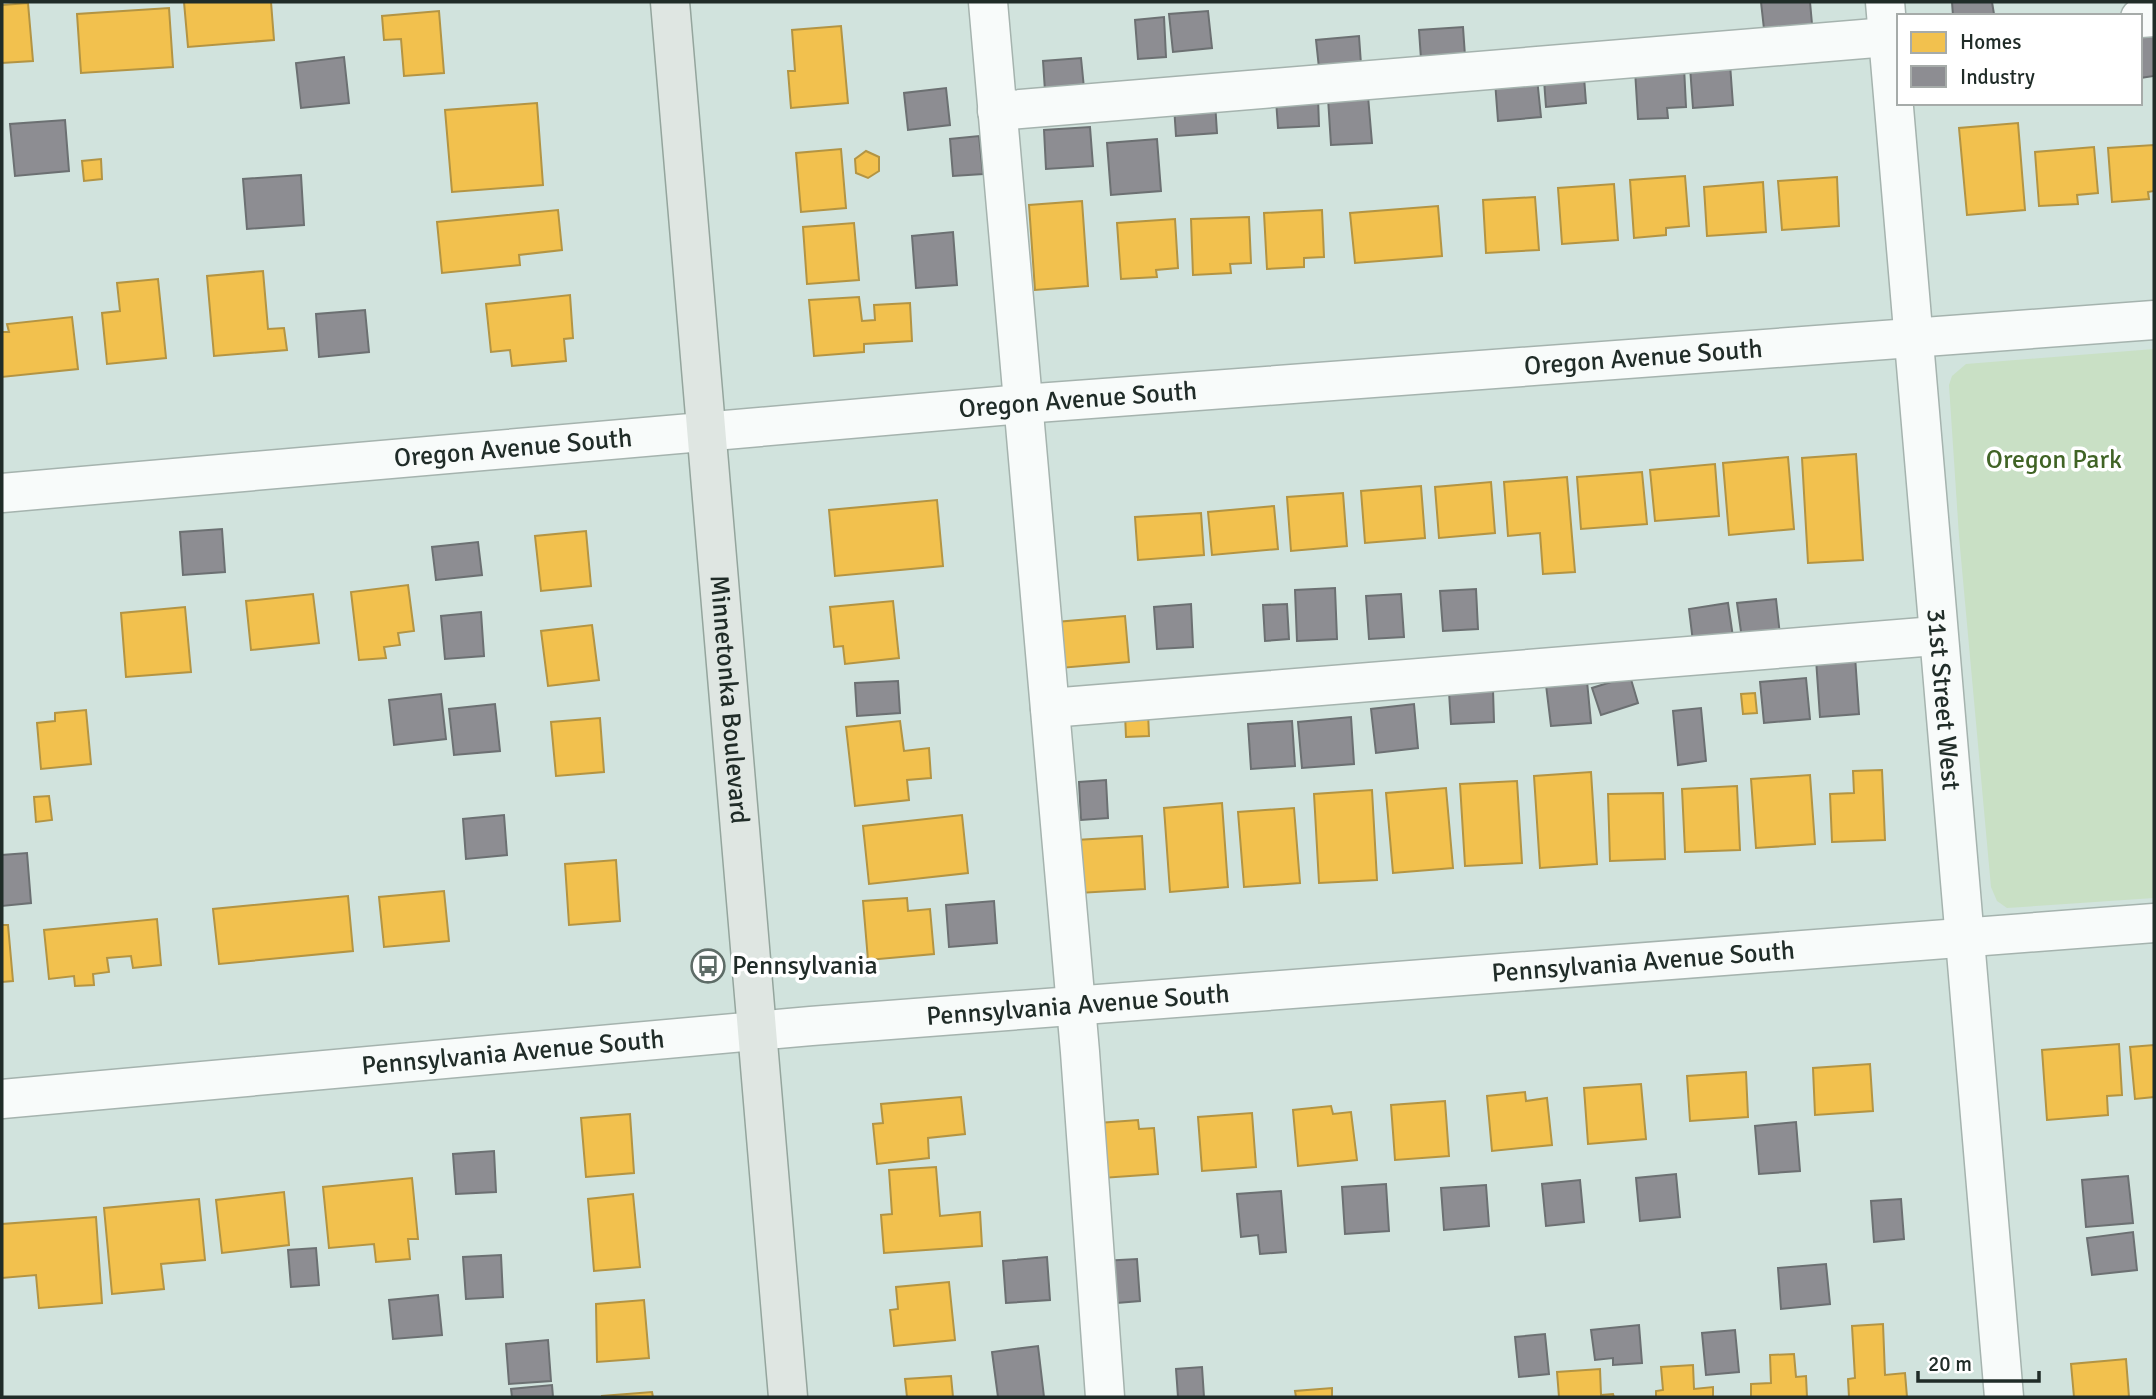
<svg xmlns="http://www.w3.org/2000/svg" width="2156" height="1399" viewBox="0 0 2156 1399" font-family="Signika,sans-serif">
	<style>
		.green { fill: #c9e0c5 }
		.homes { fill: #f2c14e; stroke: #b39443; stroke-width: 2 }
		.industry { fill: #8d8d92; stroke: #6c7072; stroke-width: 2 }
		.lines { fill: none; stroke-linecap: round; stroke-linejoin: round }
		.minor-casing { stroke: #a5b3ae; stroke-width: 41 }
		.major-casing { stroke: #94a59d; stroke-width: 41 }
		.minor { stroke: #f8fbfa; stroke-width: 38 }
		.major { stroke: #dfe6e2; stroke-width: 38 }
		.labels { text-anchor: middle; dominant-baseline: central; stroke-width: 7; stroke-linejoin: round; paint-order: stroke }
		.street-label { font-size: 26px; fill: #202c28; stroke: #fff }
		.park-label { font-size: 26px; fill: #406325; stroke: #fff }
		.poi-label { font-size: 26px; fill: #202c28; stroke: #fff; text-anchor: start }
	</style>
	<rect width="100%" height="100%" fill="#d1e3dd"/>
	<!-- green -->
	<polygon class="green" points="2154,349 2154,898 2007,908 1997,901 1991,887 1959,536 1949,385 1952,376 1966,364"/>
	<!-- homes -->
	<g class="homes">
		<polygon points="184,2 271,2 274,40 188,47"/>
		<polygon points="28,3 33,61 2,63 2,5"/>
		<polygon points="169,8 173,67 81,73 77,14"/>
		<polygon points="439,11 444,73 404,76 401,39 384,40 382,16"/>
		<polygon points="841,26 848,103 791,108 788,71 795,71 792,30"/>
		<polygon points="537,103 543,185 452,192 445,110"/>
		<polygon points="2018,123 2025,210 1967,215 1959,128"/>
		<polygon points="2154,145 2154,191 2148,192 2149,199 2112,202 2108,148"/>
		<polygon points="2094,147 2098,193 2077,195 2078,204 2039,206 2035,152"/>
		<polygon points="841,149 846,208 801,212 796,153"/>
		<polygon points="866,151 879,157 879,171 868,178 856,173 855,159"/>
		<polygon points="101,159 102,179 84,181 82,161"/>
		<polygon points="1685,176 1689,226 1666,228 1666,235 1634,238 1630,180"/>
		<polygon points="1837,177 1839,226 1782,230 1778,181"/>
		<polygon points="1763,182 1766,232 1707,236 1704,187"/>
		<polygon points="1614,184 1618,240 1562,244 1558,188"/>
		<polygon points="1535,197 1539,250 1486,253 1483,200"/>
		<polygon points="1082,201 1088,286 1035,290 1029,205"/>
		<polygon points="1438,206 1442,256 1355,263 1350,213"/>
		<polygon points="558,210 562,250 519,255 520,265 442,273 437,222"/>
		<polygon points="1322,210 1324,257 1304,258 1304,267 1267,269 1264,213"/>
		<polygon points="1249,217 1251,263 1230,264 1231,273 1193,275 1191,219"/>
		<polygon points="1175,219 1178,268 1156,270 1157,277 1121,279 1117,223"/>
		<polygon points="854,223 859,280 807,284 803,227"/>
		<polygon points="263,271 268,329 284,328 287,350 214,356 207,276"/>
		<polygon points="158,279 166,358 107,364 102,313 120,311 117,283"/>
		<polygon points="570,295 573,338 564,339 566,361 512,366 510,350 491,352 486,304"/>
		<polygon points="859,297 862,321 875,320 874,305 910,303 912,341 864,344 864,352 814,356 809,300"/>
		<polygon points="72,317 78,369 2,377 2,332 9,332 7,324"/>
		<polygon points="1856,454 1863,560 1808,563 1802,458"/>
		<polygon points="1788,457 1794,529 1729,535 1723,463"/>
		<polygon points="1715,464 1719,516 1655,521 1650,470"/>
		<polygon points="1642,472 1647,524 1581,529 1577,477"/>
		<polygon points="1567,477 1575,572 1543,574 1540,533 1508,536 1504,482"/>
		<polygon points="1491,482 1495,533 1439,538 1435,487"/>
		<polygon points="1421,486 1425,538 1365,543 1361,491"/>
		<polygon points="1343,493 1347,546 1291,551 1287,497"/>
		<polygon points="937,500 943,566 835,576 829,510"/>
		<polygon points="1274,506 1278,549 1212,555 1208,512"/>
		<polygon points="1201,513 1204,555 1138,560 1135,517"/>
		<polygon points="586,531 591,586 541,591 535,536"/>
		<polygon points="408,585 414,631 398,633 400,645 384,647 386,658 359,660 351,592"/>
		<polygon points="313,594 319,643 251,650 246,601"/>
		<polygon points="893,601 899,658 845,664 843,646 834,647 830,607"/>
		<polygon points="185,607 191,672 126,677 121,613"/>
		<polygon points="1125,616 1129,662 1060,668 1056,622"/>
		<polygon points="592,625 599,680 548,686 541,631"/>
		<polygon points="1755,693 1757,713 1743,714 1741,694"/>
		<polygon points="86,710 91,764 41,769 37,723 55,721 55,713"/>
		<polygon points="1148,712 1149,736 1126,737 1125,714"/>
		<polygon points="600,718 604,772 556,776 551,722"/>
		<polygon points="900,721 904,751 929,748 931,778 907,780 909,800 855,806 846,727"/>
		<polygon points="1882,770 1885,840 1832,842 1830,794 1854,793 1853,771"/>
		<polygon points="1591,772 1597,864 1540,868 1534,776"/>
		<polygon points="1810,775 1815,844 1756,848 1751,779"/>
		<polygon points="1517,781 1522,863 1465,866 1460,784"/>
		<polygon points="1737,786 1740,850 1685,852 1682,789"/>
		<polygon points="1446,788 1453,868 1393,873 1386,793"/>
		<polygon points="1372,790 1377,880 1319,883 1314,794"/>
		<polygon points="1663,793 1665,859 1610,861 1608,794"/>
		<polygon points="49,796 52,820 36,822 34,797"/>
		<polygon points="1222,803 1228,887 1170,892 1164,808"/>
		<polygon points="1294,808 1300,883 1244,887 1238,812"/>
		<polygon points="962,815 968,873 869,884 863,826"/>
		<polygon points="1142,836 1145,889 1079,893 1076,840"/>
		<polygon points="616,860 620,921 569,925 565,864"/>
		<polygon points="444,891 449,941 384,947 379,897"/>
		<polygon points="348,896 353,951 219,964 213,909"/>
		<polygon points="907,898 908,911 930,909 934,954 868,960 863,901"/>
		<polygon points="157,919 161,965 133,968 131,956 107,958 109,972 93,974 94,985 75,986 74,976 49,979 44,930"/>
		<polygon points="2,925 8,925 13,981 2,982"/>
		<polygon points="2119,1044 2122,1095 2107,1096 2108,1115 2047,1120 2042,1050"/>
		<polygon points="2154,1045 2154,1097 2135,1099 2130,1047"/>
		<polygon points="1870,1064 1873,1111 1815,1115 1813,1068"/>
		<polygon points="1746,1072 1748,1117 1690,1121 1687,1076"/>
		<polygon points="1641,1084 1646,1139 1588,1144 1584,1088"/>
		<polygon points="1525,1092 1526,1101 1547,1098 1552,1145 1492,1151 1487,1096"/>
		<polygon points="961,1097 965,1134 928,1138 929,1158 877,1164 873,1124 883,1123 881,1104"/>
		<polygon points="1445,1101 1449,1156 1395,1160 1391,1105"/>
		<polygon points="1331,1106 1333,1114 1351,1112 1357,1160 1298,1166 1293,1110"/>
		<polygon points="1252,1113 1256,1167 1202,1171 1198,1117"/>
		<polygon points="630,1114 634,1173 586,1177 581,1118"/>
		<polygon points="1138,1120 1139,1129 1154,1128 1158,1174 1102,1178 1098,1123"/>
		<polygon points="936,1167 940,1216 980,1212 982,1246 884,1253 881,1215 892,1214 889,1170"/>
		<polygon points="412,1178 418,1239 408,1239 410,1259 376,1262 374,1244 329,1248 323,1187"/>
		<polygon points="284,1192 289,1245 222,1253 216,1200"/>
		<polygon points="633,1194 640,1267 594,1271 588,1199"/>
		<polygon points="199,1199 205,1260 161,1264 164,1289 112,1294 104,1208"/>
		<polygon points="96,1217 102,1303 39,1308 36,1275 2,1278 2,1224"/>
		<polygon points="949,1282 955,1340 894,1346 890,1310 898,1309 896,1287"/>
		<polygon points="644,1300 649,1358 597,1362 596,1304"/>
		<polygon points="1883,1324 1885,1375 1905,1373 1907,1397 1849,1397 1848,1379 1855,1378 1852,1326"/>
		<polygon points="1794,1354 1796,1377 1806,1376 1807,1397 1751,1397 1751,1384 1771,1383 1770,1355"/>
		<polygon points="2126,1359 2129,1397 2074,1397 2071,1364"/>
		<polygon points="1693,1365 1694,1389 1713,1387 1713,1397 1656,1397 1656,1391 1663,1390 1661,1367"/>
		<polygon points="1600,1369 1601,1395 1613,1394 1614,1397 1559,1397 1557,1372"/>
		<polygon points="951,1376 953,1397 907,1397 905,1379"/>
		<polygon points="1332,1388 1332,1397 1296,1397 1295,1391"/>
		<polygon points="652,1392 653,1397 602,1397 602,1396"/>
	</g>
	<!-- industry -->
	<g class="industry">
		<polygon points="1761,2 1810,2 1812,24 1764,29"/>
		<polygon points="1952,2 1992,2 1994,14 1953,16"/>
		<polygon points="1208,11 1212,48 1173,52 1169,14"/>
		<polygon points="1164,17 1166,57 1138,59 1135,20"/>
		<polygon points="1463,27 1465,56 1421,59 1419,30"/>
		<polygon points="2154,31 2154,76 2140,78 2140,32"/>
		<polygon points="1359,36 1361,64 1319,68 1316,40"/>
		<polygon points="344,57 349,103 301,108 296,63"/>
		<polygon points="1081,58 1084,88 1045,91 1043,61"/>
		<polygon points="1730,64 1733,105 1693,108 1690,67"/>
		<polygon points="1684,67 1686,107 1667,108 1668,118 1638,119 1635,70"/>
		<polygon points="1584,77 1586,103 1546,107 1544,80"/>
		<polygon points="1537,78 1541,117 1498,121 1495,81"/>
		<polygon points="946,88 950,125 908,130 904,93"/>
		<polygon points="1368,96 1372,143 1331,145 1328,98"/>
		<polygon points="1318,97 1319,126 1278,128 1276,100"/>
		<polygon points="1215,102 1217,133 1176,136 1174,106"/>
		<polygon points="65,120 69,171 15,176 10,124"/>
		<polygon points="1090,127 1093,166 1046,169 1044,130"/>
		<polygon points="979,136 983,174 953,176 950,139"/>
		<polygon points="1157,139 1161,191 1111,195 1107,143"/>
		<polygon points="301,175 304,225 247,229 243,179"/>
		<polygon points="953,232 957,285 916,288 912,236"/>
		<polygon points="365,310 369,352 319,357 316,314"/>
		<polygon points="222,529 225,572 183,575 180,532"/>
		<polygon points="478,542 482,575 436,580 432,547"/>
		<polygon points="1335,588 1337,639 1297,641 1295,590"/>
		<polygon points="1476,589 1478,629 1443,631 1440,591"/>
		<polygon points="1401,594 1404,637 1369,639 1366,596"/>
		<polygon points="1776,599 1780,635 1742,639 1737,603"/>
		<polygon points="1728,603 1733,637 1693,642 1689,609"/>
		<polygon points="1191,604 1193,647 1157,649 1154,607"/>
		<polygon points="1287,604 1289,639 1265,641 1263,605"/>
		<polygon points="481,612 484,656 445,659 441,616"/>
		<polygon points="1855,656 1859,714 1820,717 1816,659"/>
		<polygon points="1630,676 1638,703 1601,715 1592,688"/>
		<polygon points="1806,678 1810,719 1764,723 1760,682"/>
		<polygon points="898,681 900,713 857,716 855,683"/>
		<polygon points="1587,681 1591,723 1551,726 1546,685"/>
		<polygon points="1493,690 1494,722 1451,724 1449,692"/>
		<polygon points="441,694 446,739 394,745 389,700"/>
		<polygon points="495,704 500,751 454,755 449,709"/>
		<polygon points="1414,704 1418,748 1376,753 1371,709"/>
		<polygon points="1701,708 1706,761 1678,765 1673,711"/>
		<polygon points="1351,717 1354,764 1302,768 1298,722"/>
		<polygon points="1292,721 1295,766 1251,769 1248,724"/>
		<polygon points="1106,780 1108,818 1081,820 1079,782"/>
		<polygon points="504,815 507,855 466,859 463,819"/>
		<polygon points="27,853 31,903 2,906 2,855"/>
		<polygon points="994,901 997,943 949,947 946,905"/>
		<polygon points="1796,1122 1800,1171 1759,1174 1755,1126"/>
		<polygon points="494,1151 496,1192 456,1194 453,1154"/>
		<polygon points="1676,1174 1680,1217 1640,1221 1636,1178"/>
		<polygon points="2128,1176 2133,1223 2086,1227 2082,1180"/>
		<polygon points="1580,1180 1584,1222 1546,1226 1542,1184"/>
		<polygon points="1386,1184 1389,1231 1345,1234 1342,1187"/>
		<polygon points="1486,1185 1489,1226 1444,1230 1441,1188"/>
		<polygon points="1281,1191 1286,1252 1260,1254 1258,1235 1241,1237 1237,1194"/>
		<polygon points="1901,1199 1904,1239 1874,1242 1871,1201"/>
		<polygon points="2133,1232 2137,1270 2092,1275 2087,1238"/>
		<polygon points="316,1248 319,1285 291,1287 288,1250"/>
		<polygon points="501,1255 503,1297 466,1299 463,1257"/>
		<polygon points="1047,1257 1050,1300 1006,1303 1003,1261"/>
		<polygon points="1137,1259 1140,1301 1105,1304 1102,1261"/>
		<polygon points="1826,1264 1830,1304 1781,1309 1778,1268"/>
		<polygon points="438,1295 442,1335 393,1339 389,1300"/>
		<polygon points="1639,1325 1642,1363 1613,1365 1613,1358 1595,1360 1591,1330"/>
		<polygon points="1735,1330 1739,1372 1706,1375 1702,1333"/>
		<polygon points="1545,1334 1549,1374 1519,1377 1515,1337"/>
		<polygon points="548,1340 551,1381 509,1384 506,1344"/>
		<polygon points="1038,1346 1044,1397 998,1397 992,1352"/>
		<polygon points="1202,1367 1204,1397 1178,1397 1176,1369"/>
		<polygon points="552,1385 553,1397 512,1397 511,1389"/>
	</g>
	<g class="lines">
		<defs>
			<g id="minor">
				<polyline points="988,2 1080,1052 1105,1397"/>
				<path id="s1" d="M1885,2C1923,467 1962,932 2004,1397"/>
				<polyline points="2140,18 2154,17"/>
				<polyline points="997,111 1899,36"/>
				<path id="s2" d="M2,493L1023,404L2154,320"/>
				<polyline points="1050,708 1935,636"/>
				<path id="s3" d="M2,1099L811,1026L2154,923"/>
			</g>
			<g id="major">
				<path id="s4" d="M670,2L788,1397"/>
			</g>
		</defs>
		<!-- minor casing -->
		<use href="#minor" class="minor-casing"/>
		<!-- major casing -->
		<use href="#major" class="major-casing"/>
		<!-- minor -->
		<use href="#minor" class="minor"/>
		<!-- major -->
		<use href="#major" class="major"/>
	</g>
	<!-- icons -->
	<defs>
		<symbol id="bus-ring" viewBox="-11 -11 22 22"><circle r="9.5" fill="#fff" stroke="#5e6c67" stroke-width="1.5"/><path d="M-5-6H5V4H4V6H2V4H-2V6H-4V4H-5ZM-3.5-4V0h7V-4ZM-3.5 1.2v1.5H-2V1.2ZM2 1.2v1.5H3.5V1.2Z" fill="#5e6c67"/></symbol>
	</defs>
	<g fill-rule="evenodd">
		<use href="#bus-ring" x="689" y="947" width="38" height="38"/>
	</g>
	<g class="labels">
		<!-- street labels -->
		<g class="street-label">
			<text stroke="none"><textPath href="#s2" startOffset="1647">Oregon Avenue South</textPath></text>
			<text stroke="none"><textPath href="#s2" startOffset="1080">Oregon Avenue South</textPath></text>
			<text stroke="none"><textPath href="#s2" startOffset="513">Oregon Avenue South</textPath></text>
			<text stroke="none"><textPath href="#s4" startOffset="700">Minnetonka Boulevard</textPath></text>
			<text stroke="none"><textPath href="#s1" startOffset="700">31st Street West</textPath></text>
			<text stroke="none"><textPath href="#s3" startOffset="1647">Pennsylvania Avenue South</textPath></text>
			<text stroke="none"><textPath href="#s3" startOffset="1080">Pennsylvania Avenue South</textPath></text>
			<text stroke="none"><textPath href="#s3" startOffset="513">Pennsylvania Avenue South</textPath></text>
		</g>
		<!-- park labels -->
		<g class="park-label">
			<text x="2054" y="460">Oregon Park</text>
		</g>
		<!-- poi labels -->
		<g class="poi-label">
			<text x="732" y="966">Pennsylvania</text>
		</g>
	</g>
	<!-- border -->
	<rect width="2156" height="1399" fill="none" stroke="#202c28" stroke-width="7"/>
	<!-- legend -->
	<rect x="1897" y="14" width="245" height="91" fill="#ffffff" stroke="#a6aba9" stroke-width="2"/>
	<rect x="1911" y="32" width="35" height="21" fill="#f2c14e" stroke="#a6aba9" stroke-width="2"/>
	<text x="1960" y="49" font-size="21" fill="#202c28">Homes</text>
	<rect x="1911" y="66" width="35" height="21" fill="#8d8d92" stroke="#a6aba9" stroke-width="2"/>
	<text x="1960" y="84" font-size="21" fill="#202c28">Industry</text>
	<!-- scale -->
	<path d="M1918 1371v10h121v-10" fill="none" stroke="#202c28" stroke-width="3.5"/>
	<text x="1928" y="1371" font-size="21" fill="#202c28" stroke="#ffffff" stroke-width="5" paint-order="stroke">20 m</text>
</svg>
